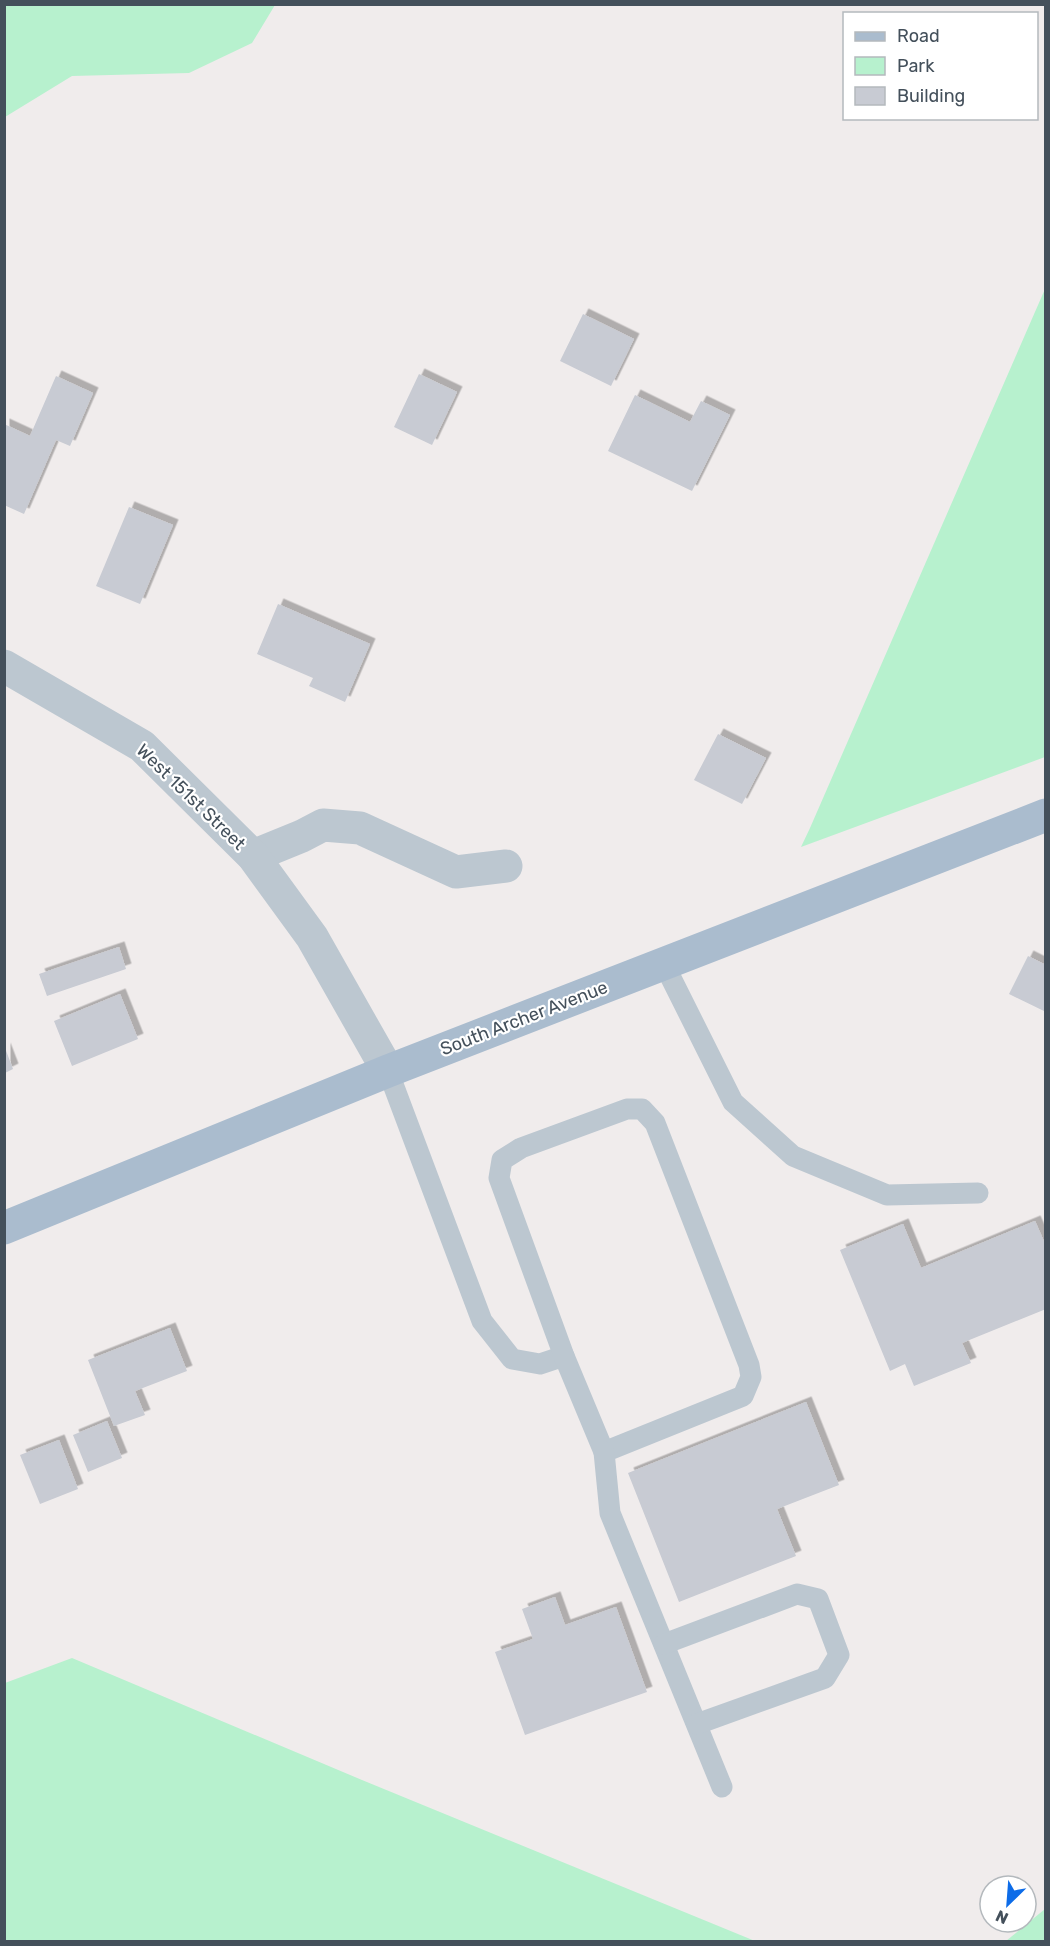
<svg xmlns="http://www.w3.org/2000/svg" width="1050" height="1946" viewBox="0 0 1050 1946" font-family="Rubik,sans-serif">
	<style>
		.green { fill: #b7f1ce }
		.building { fill: #c8cbd3; filter: url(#shadow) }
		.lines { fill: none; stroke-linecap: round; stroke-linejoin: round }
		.service { stroke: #bcc7d0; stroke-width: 21 }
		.minor { stroke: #bcc7d0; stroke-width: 33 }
		.tertiary { stroke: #bcc7d0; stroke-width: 33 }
		.primary { stroke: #aabcce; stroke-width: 33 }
		.labels { text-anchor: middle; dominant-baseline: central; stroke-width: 4.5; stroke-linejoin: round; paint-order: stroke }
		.street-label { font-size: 18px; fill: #44505b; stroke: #fff }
	</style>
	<defs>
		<filter id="shadow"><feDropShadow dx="5.5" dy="-5.5" stdDeviation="0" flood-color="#0004"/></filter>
	</defs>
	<rect width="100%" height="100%" fill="#f0ecec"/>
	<!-- green -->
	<g class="green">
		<polygon points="5,4 275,4 275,5 252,43 189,73 72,76 5,117"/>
		<polygon points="1045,289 1045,757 801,847 810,828"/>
		<polygon points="72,1658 362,1780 755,1941 5,1941 5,1683"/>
		<polygon points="1045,1909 1045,1941 1006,1941"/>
	</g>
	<!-- building -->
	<g class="building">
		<polygon points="583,314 634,339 611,386 560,361"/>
		<polygon points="419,374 457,392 432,445 394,427"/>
		<polygon points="56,376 93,393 70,446 56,440 24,514 4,505 4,424 30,436"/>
		<polygon points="635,395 690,422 701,401 730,415 692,491 608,451"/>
		<polygon points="129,507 173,525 140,604 96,586"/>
		<polygon points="278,604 370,644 345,702 309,686 313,678 257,654"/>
		<polygon points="718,734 766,758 742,804 694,780"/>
		<polygon points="119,947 126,969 47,996 39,974"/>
		<polygon points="1028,956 1046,965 1046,1012 1009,994"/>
		<polygon points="120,994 138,1039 72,1066 54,1021"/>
		<polygon points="5,1048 13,1069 5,1073"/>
		<polygon points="1035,1221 1046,1246 1046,1309 962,1343 971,1363 914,1386 905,1364 890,1371 840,1250 903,1224 921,1268"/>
		<polygon points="170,1328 187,1371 135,1391 145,1415 114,1426 88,1360"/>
		<polygon points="806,1402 839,1485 777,1509 796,1556 679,1602 628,1473"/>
		<polygon points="107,1421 122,1458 88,1472 73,1435"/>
		<polygon points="59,1440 78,1489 40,1504 20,1455"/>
		<polygon points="555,1597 565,1625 616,1607 647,1692 525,1735 495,1652 533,1639 522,1609"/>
	</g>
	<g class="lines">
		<!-- service -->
		<g class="service">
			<polyline points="664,964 733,1102 793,1156 887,1195 978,1193"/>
			<polyline points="388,1071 482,1321 512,1359 540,1364 564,1356"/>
			<polygon points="627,1109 642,1109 655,1123 749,1365 751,1377 743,1396 604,1452 564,1356 499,1178 502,1160 521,1148"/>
			<polyline points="604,1452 610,1513 722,1787"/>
			<polyline points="664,1644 797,1594 818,1599 839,1655 825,1678 697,1724"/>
		</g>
		<!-- minor -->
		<polyline class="minor" points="253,856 302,836 323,825 360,828 456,872 506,866"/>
		<!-- tertiary -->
		<polyline class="tertiary" points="4,666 142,746 253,856 312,937 388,1071"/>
		<!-- primary -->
		<polyline class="primary" points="4,1228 388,1071 1046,815"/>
	</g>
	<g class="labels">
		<!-- street labels -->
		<g class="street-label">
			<text transform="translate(191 797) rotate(44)">West 151st Street</text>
			<text transform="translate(524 1018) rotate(-21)">South Archer Avenue</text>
		</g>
	</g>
	<!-- border -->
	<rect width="1050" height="1946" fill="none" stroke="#44505b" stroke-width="12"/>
	<!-- legend -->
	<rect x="843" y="12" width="195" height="108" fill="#ffffff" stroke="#b4b9bd" stroke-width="1.5"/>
	<rect x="855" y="32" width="30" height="9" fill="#aabcce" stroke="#b4b9bd" stroke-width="1.5"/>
	<text x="897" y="42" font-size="18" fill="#44505b">Road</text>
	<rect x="855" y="57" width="30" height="18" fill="#b7f1ce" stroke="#b4b9bd" stroke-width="1.5"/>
	<text x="897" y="72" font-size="18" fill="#44505b">Park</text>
	<rect x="855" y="87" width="30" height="18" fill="#c8cbd3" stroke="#b4b9bd" stroke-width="1.5"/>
	<text x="897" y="102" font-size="18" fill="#44505b">Building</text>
	<!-- north arrow -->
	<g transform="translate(1008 1904) rotate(205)"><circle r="28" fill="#ffffff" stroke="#b4b9bd" stroke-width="1.5"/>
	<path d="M0-4.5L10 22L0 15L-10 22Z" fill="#0d6ce8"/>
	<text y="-9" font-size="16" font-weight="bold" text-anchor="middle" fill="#44505b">N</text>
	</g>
</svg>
